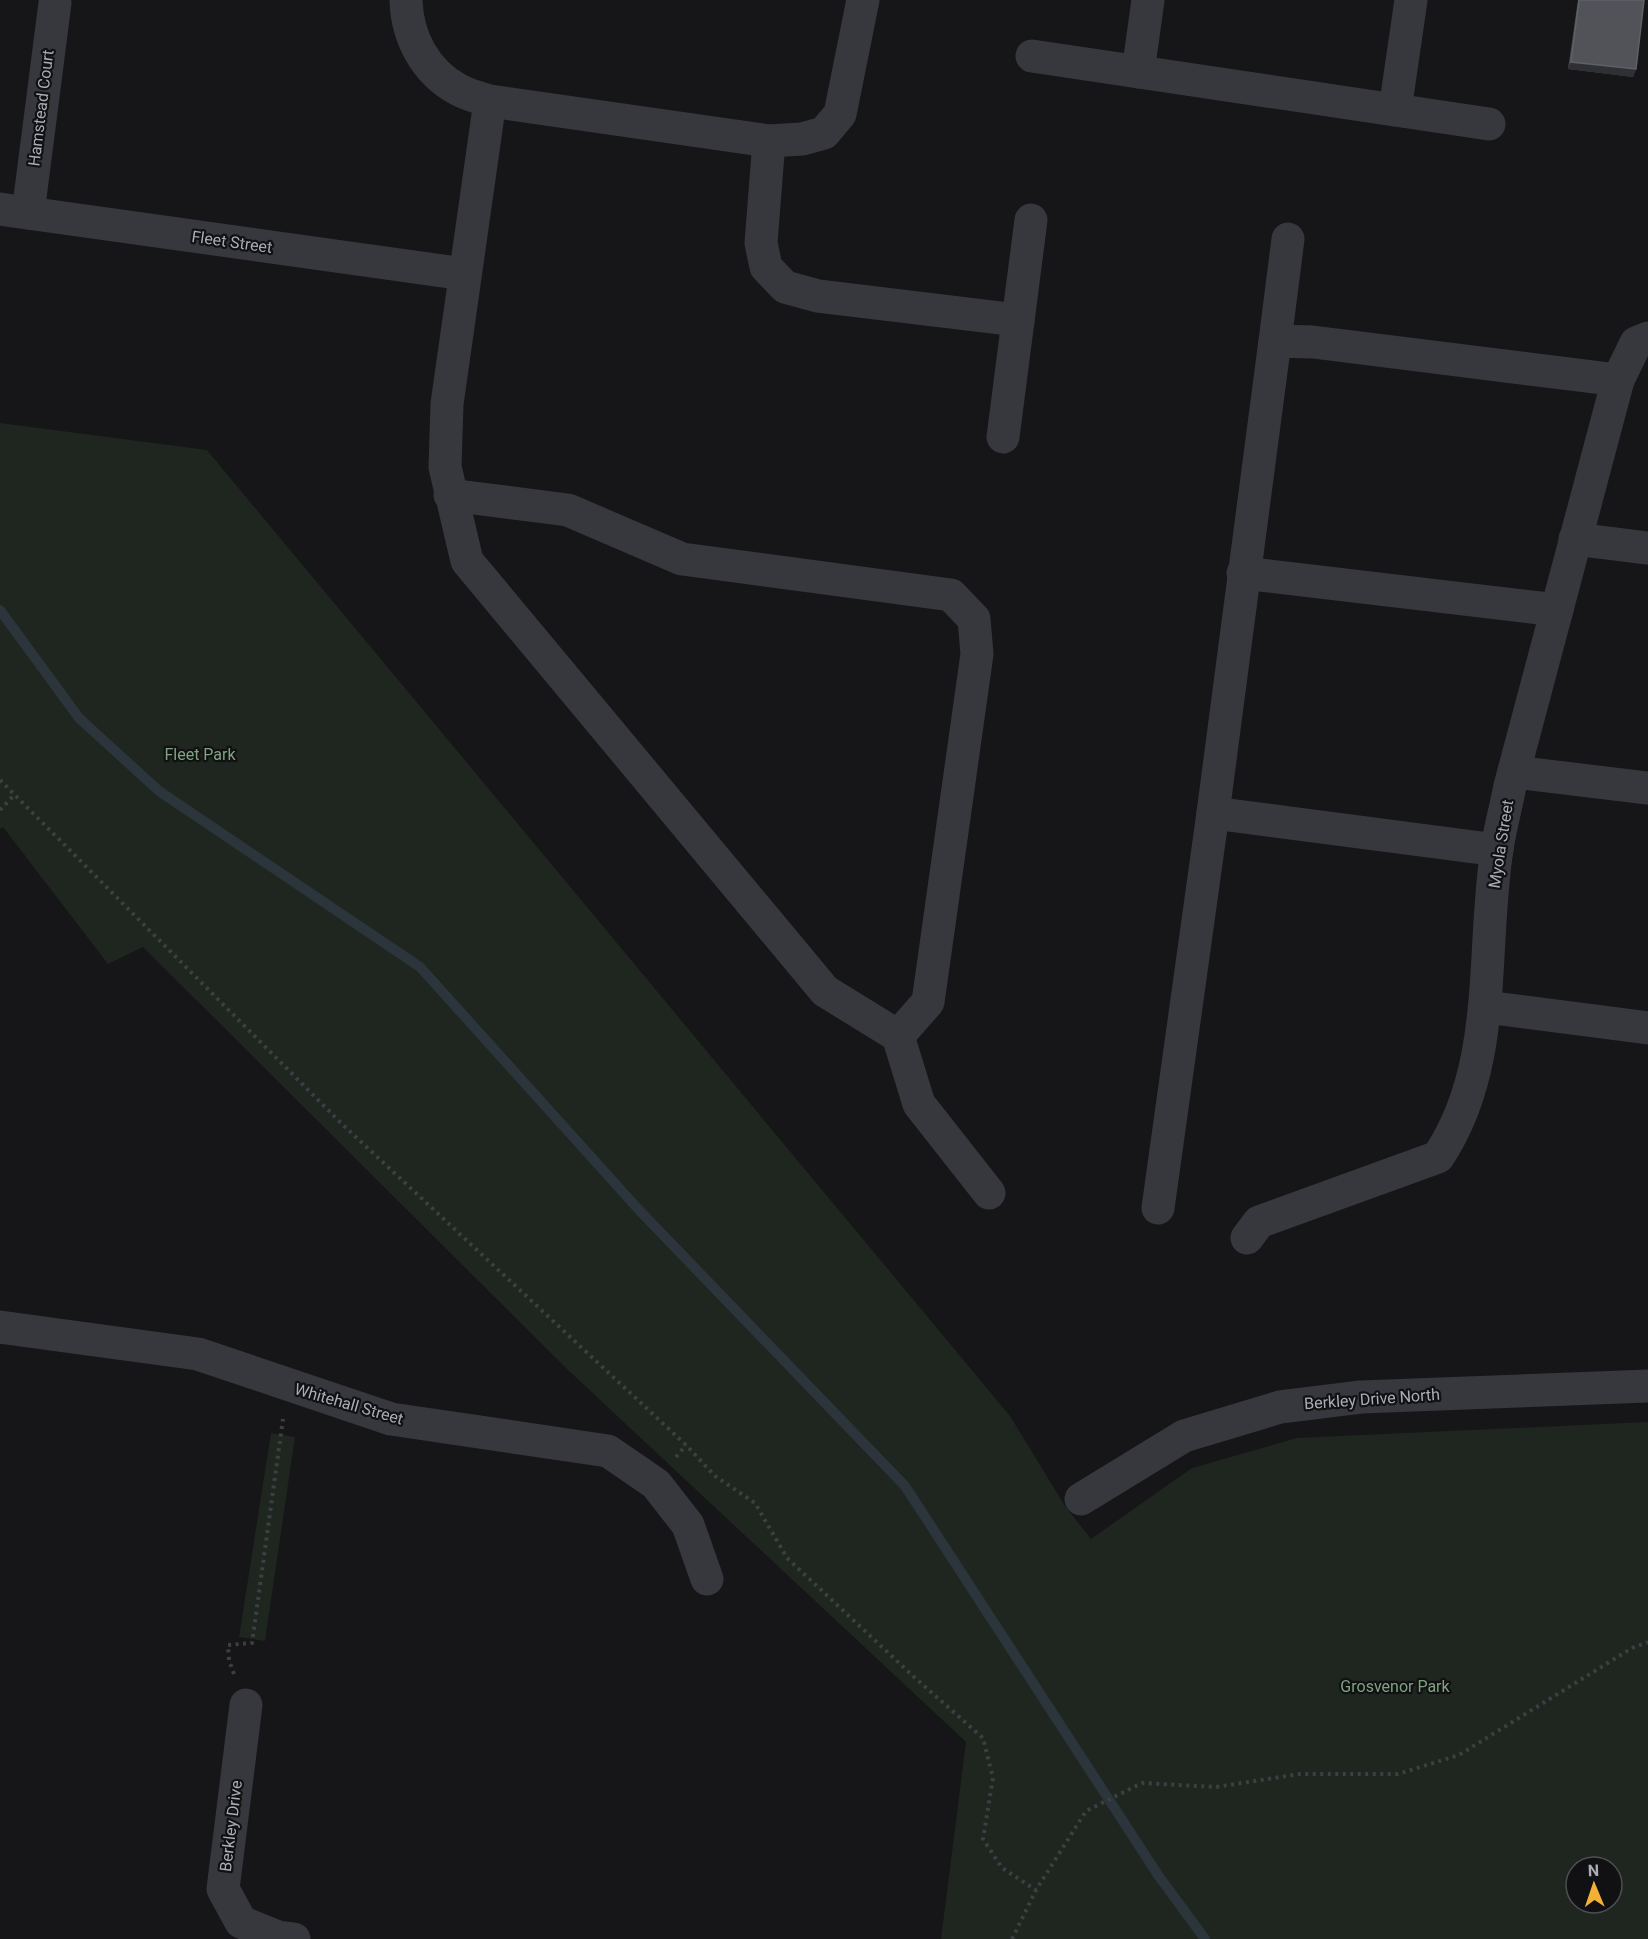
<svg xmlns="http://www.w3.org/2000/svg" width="1648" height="1939" viewBox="0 0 1648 1939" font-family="Roboto,sans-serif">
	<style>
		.green { fill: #1e261f; fill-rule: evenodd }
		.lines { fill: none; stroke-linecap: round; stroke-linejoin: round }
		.stream { stroke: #2c353c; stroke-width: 10 }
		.path { stroke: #3d3f44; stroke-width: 4; stroke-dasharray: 3 4.5; stroke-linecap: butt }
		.minor { stroke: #37383d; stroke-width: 33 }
		.wall { fill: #47494d }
		.shaded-wall { fill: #2f3033 }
		.building { fill: #525359; stroke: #5f6168; stroke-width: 1.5 }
		.labels { text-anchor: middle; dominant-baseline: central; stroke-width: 4.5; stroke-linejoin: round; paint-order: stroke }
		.street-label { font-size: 16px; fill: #a8adb8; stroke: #111113 }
		.park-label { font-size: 16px; fill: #7fa381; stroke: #111113 }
	</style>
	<rect width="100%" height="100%" fill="#161618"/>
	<!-- green -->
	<g class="green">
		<path d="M0,423L207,450L1010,1416L1065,1506L1091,1539L1192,1468L1297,1438L1648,1422V1939H941L966,1742L568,1370L143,947L108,964L3,827L0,829ZM1576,1867H1612V1903H1576Z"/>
		<polygon points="271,1433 295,1437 265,1641 239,1637"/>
	</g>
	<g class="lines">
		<!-- stream -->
		<polyline class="stream" points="0,610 79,718 159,791 420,967 639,1210 905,1486 1158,1875 1205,1939"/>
		<!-- path -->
		<g class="path">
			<polyline points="0,780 344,1126 686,1445 715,1476 755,1503 787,1558 914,1677 983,1738 993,1778 983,1839 1002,1868 1036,1890"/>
			<polyline points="0,810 15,794"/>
			<polyline points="676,1457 686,1445"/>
			<polyline points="234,1674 229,1660 228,1645 252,1643 283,1419"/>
			<polyline points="1012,1939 1036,1890 1086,1811 1142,1783 1216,1787 1300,1774 1398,1774 1459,1755 1632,1648 1648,1642"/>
		</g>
		<!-- minor -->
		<g class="minor">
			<path d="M406,0C407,37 425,72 459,90C468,95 480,98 490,101L769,141L802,139L824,133L840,114L863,0"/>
			<polyline points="1032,56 1489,124"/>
			<polyline points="1138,72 1148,0"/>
			<polyline points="490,101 447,404 445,467 467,561 825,991 898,1036 919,1104 989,1193"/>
			<polyline points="1395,110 1411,0"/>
			<polyline points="769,141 761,243 766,267 785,287 818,296 1018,320"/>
			<polyline points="0,209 464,274"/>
			<polyline points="28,213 55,3"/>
			<polyline points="1275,341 1288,239"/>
			<polyline points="1003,437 1031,220"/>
			<polyline points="450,495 568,510 682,559 951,595 974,619 977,654 928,1002 898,1036"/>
			<polyline points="1575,539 1648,548"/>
			<polyline points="1243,573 1557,610"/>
			<polyline points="1514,772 1648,788"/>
			<polyline points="1213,813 1497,850"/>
			<polyline points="1486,1007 1648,1028"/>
			<polyline points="1158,1208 1213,813 1275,341 1313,342 1618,380"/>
			<path d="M1247,1238L1259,1222L1438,1157C1499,1066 1481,952 1497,849C1500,828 1506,807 1510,786L1618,380L1636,343L1648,338"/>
			<polyline points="0,1327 198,1354 391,1419 608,1451 656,1484 688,1525 707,1579"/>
			<polyline points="1081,1499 1184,1436 1280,1407 1361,1397 1648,1386"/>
			<polyline points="246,1705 223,1889 241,1922 278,1937 294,1939"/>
		</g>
	</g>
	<!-- wall -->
	<polygon class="wall" points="1578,0 1644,0 1636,69 1633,77 1568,69"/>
	<!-- shaded-wall -->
	<polygon class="shaded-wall" points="1571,62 1636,69 1633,77 1568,69"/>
	<!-- building -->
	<polygon class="building" points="1579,0 1644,0 1636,69 1571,62"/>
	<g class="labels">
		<!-- street labels -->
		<g class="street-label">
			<text transform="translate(41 108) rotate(-83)">Hamstead Court</text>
			<text transform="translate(232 242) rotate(8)">Fleet Street</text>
			<text transform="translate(1501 844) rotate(-81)">Myola Street</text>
			<text transform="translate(1372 1399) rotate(-4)">Berkley Drive North</text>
			<text transform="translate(349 1404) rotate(16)">Whitehall Street</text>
			<text transform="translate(231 1826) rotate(-83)">Berkley Drive</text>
		</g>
		<!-- park labels -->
		<g class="park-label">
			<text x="200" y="754">Fleet Park</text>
			<text x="1395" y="1686">Grosvenor Park</text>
		</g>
	</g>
	<!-- north arrow -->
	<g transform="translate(1594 1885) rotate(358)"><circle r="28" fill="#111113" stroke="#4d4f55" stroke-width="1.5"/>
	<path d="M0-4.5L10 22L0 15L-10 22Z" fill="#f2b134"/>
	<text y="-9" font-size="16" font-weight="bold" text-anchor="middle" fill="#a8adb8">N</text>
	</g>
</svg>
